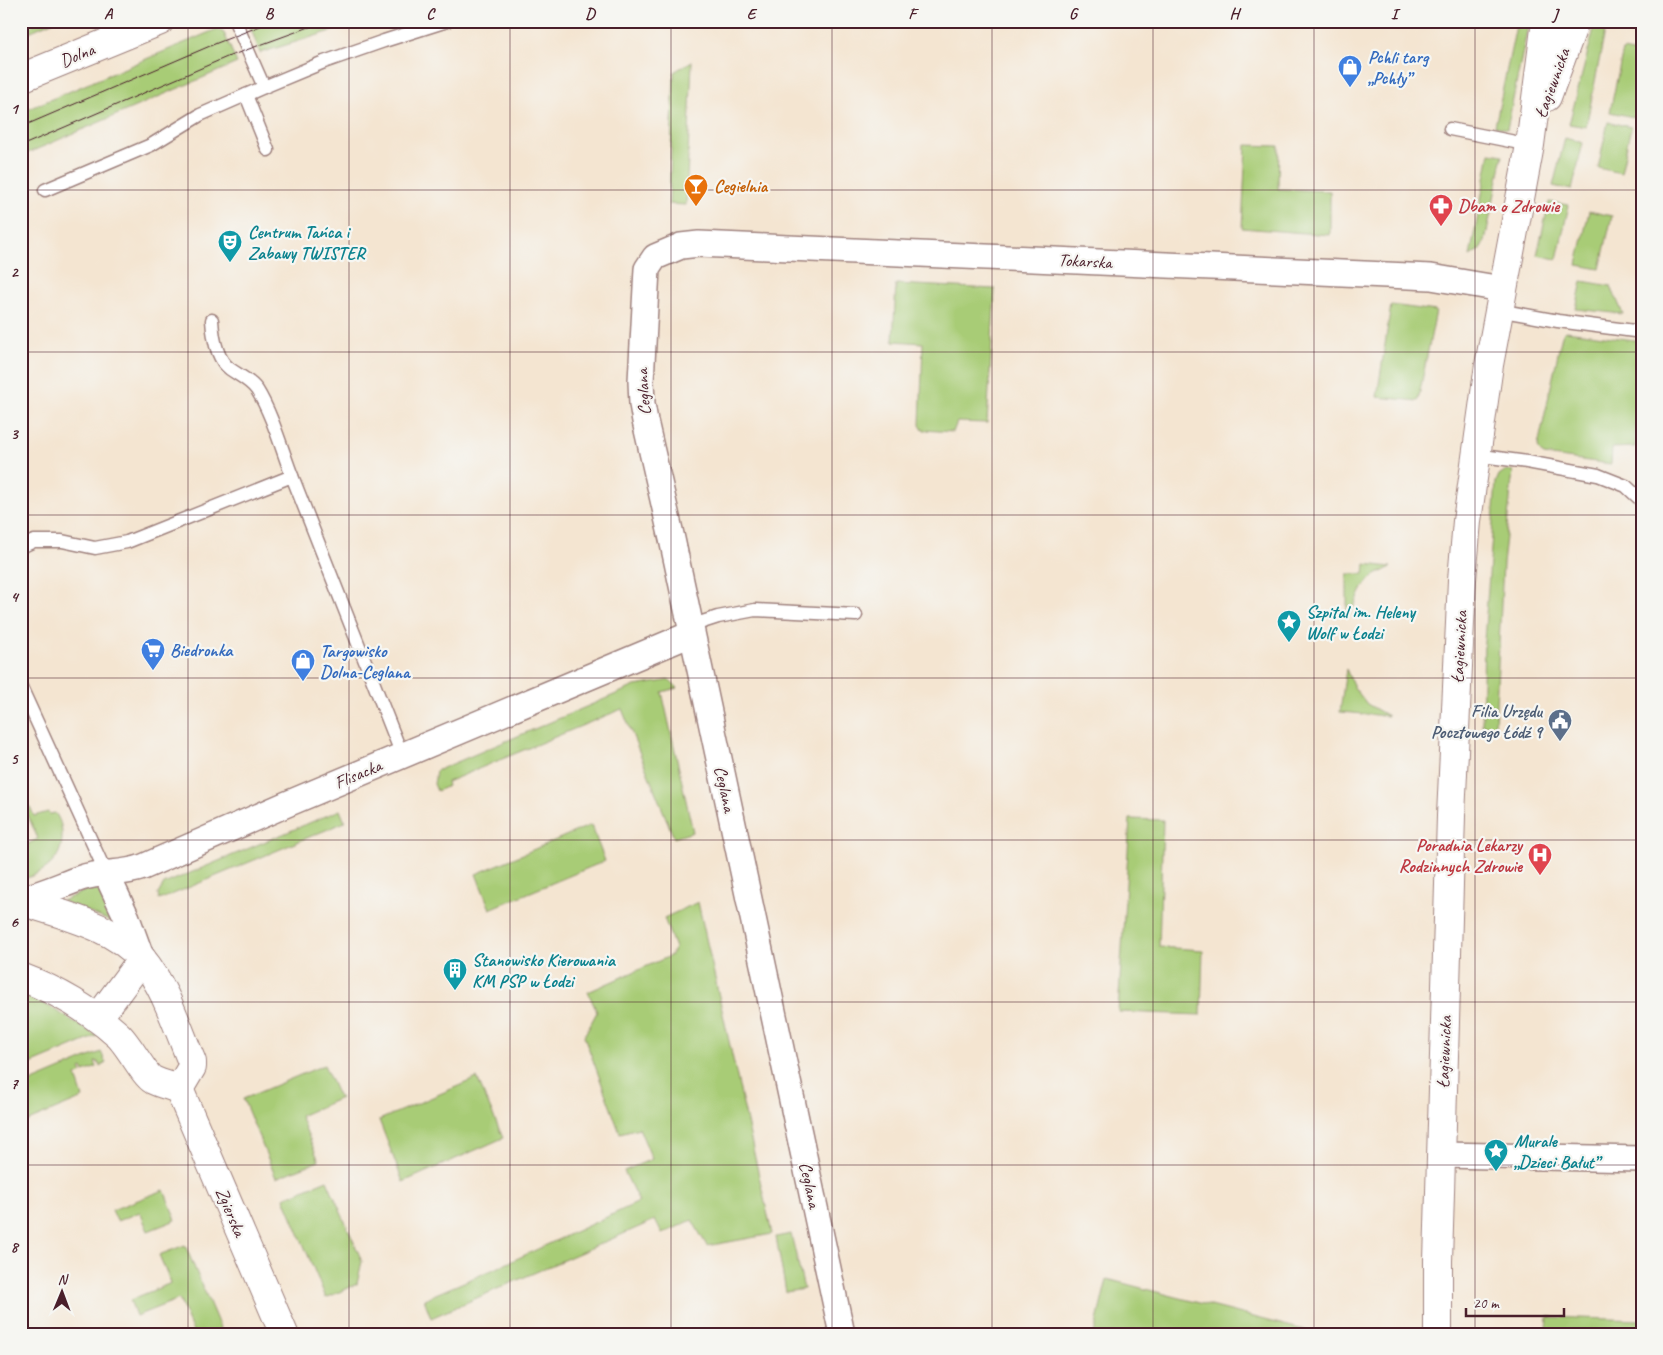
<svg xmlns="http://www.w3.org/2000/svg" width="1663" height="1355" viewBox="0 0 1663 1355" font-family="Caveat,sans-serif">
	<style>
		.green { fill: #a8cc76; stroke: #797650 }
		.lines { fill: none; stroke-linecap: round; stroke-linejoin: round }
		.lane-casing { stroke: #9f827e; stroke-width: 15 }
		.street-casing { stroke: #9f827e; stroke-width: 28 }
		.secondary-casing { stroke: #9f827e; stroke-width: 30 }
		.lane { stroke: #fff; stroke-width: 12 }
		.street { stroke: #fff; stroke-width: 25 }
		.secondary { stroke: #fff; stroke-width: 28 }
		.tram { stroke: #4a1f2b; stroke-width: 1 }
		.grid { fill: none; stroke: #4a1f2b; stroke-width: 1; stroke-opacity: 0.55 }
		.labels { text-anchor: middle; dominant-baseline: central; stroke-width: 4.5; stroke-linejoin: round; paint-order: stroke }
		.street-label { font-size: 18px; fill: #4a1f2b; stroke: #f6f6f2 }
		.shop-label { font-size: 18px; font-weight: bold; fill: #366cbe; stroke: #f6f6f2; text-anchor: start }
		.food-label { font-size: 18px; font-weight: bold; fill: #c56008; stroke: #f6f6f2; text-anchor: start }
		.health-label { font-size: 18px; font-weight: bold; fill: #be3a42; stroke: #f6f6f2; text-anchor: start }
		.culture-label { font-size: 18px; font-weight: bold; fill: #0d838f; stroke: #f6f6f2; text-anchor: start }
		.service-label { font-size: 18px; font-weight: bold; fill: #4e5e75; stroke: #f6f6f2; text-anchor: end }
		.neatline { fill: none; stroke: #4a1f2b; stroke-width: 2 }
		.grid-label { font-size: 16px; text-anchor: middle; font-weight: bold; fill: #4a1f2b }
	</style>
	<rect width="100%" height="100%" fill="#f6f6f2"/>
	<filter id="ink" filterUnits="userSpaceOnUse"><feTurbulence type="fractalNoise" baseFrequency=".02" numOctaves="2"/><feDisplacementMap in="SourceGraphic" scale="10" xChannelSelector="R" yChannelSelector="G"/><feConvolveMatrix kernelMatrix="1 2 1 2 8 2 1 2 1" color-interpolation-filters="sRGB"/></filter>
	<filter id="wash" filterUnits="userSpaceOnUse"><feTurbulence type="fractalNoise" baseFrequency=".0096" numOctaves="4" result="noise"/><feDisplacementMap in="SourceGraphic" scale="20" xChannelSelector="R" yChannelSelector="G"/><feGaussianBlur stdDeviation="1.12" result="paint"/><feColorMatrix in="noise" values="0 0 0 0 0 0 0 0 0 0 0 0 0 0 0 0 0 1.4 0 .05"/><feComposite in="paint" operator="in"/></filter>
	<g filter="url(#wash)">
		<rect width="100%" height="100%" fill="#f4e5d1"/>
		<!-- green -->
		<g class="green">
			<polygon points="42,21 54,21 29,32 28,27"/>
			<polygon points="248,21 364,21 260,53"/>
			<polygon points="1517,21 1529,21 1507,129 1495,126"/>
			<polygon points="1596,21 1607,21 1586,127 1569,124"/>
			<polygon points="217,29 224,33 237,63 21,156 21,112"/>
			<polygon points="1623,50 1642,54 1642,76 1633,117 1610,112"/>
			<polygon points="692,61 686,205 669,204 674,72"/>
			<polygon points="1608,122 1631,127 1621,173 1598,168"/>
			<polygon points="1565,138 1583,143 1572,190 1553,186"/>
			<polygon points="1246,145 1279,146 1278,189 1330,191 1330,235 1242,228"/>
			<polygon points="1490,153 1503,155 1485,241 1479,250 1470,256"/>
			<polygon points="1549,202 1569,205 1557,259 1537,255"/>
			<polygon points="1589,211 1612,216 1600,269 1577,265"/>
			<polygon points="1582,281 1611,286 1623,314 1576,309"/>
			<polygon points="896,284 995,289 987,423 957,422 953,432 923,430 920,425 923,343 893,341"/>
			<polygon points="1391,305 1436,311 1418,401 1377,397"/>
			<polygon points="1566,331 1642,341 1642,412 1636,412 1635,447 1612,448 1611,464 1544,455 1540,452 1538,446 1562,335"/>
			<polygon points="1506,470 1513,471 1503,564 1495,726 1482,725 1484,641 1496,482 1499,475"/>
			<path d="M1365,564L1391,567C1384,571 1376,574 1370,579C1359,590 1357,606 1347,616V574H1364Z"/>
			<polygon points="1346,669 1354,687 1367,704 1388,716 1340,712"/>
			<polygon points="670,680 678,688 662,692 693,832 674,838 622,709 447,782 448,786 437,791 434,784 436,771 635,686"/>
			<path d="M21,785L34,816L48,812L50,814L55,813C60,819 62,827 62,835C63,861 43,873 21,880V847L38,839L21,799Z"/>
			<polygon points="340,810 345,822 159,900 158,894 164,884"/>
			<polygon points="1130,819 1163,820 1159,947 1203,950 1201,1015 1118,1012"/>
			<polygon points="591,825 605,861 490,909 476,874"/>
			<path d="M89,889C109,890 110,908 116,924L62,901Z"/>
			<polygon points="698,902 772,1234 707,1246 692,1220 662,1234 655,1220 431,1318 424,1299 499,1267 639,1202 624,1171 652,1159 639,1128 620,1133 584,1036 597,1012 588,992 670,956 675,948 664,918"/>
			<polygon points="21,993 50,1007 97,1036 21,1068"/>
			<polygon points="101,1052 106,1063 100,1066 97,1061 95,1062 97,1067 84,1072 82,1068 80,1069 82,1073 76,1076 83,1098 21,1124 21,1086"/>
			<polygon points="324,1065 338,1096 341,1098 300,1116 319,1161 276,1178 243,1099"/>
			<polygon points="477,1078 503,1138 403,1182 379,1120"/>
			<polygon points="327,1180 362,1261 357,1284 326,1298 284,1198"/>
			<polygon points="164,1190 176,1220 148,1231 140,1212 117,1221 112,1210"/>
			<polygon points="791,1234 804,1289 786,1292 776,1237"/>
			<polygon points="185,1245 221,1330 211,1334 194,1334 179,1299 136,1316 130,1300 171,1283 159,1255"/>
			<polygon points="1107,1279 1319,1334 1094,1334"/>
			<polygon points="1548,1317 1642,1320 1642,1332 1547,1329"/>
		</g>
	</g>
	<g filter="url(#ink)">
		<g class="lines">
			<defs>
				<g id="lane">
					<polyline points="235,21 264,87"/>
					<polyline points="246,95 268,150"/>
					<polyline points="1450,129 1530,145"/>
					<polyline points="45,190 151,145 200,115 264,87 324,62 384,41 447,21"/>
					<polyline points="1498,310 1558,321 1642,332"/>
					<path d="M212,320C213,336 216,359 230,369C240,376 250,380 257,390C272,414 282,450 292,476"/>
					<polyline points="1475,455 1527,462 1598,475 1626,486 1642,501"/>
					<polyline points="21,547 34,541 62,541 95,548 127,542 292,476 402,755"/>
					<polyline points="690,626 718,617 755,610 856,615"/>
					<polyline points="21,687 106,873"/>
				</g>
				<g id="street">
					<polyline points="106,873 127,918 142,959"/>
					<path d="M21,899C43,894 61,885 81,878C102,871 122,875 143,867L287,804L691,634"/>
					<polyline points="1441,1155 1642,1159"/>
					<polyline points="842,1334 672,539 645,421 642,404 641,381 647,269 655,257 681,246 699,244 1431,277 1502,289"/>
				</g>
				<g id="secondary">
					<polyline points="21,78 160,21"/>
					<polyline points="1547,97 1575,21"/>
					<path d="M21,901C62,915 113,925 142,959C165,986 178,1029 192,1062V1067L179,1089"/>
					<path d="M21,977C56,990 90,1010 118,1035C129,1045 144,1075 153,1080C161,1084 171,1086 179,1089L284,1334"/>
					<polyline points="98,1018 142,959"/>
					<polyline points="1438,1334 1438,1261 1451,816 1462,580 1467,521 1489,365 1530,145 1546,21"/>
				</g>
			</defs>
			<!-- lane casing -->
			<use href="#lane" class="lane-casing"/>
			<!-- street casing -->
			<use href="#street" class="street-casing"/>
			<!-- secondary casing -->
			<use href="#secondary" class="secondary-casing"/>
			<!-- lane -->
			<use href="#lane" class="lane"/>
			<!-- street -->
			<use href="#street" class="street"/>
			<!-- secondary -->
			<use href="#secondary" class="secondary"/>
			<!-- tram -->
			<g class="tram">
				<polyline points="21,127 217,43 273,21"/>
				<polyline points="21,146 227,57 326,21"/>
			</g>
		</g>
	</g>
	<!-- grid -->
	<path class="grid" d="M188,21V1334M349,21V1334M510,21V1334M671,21V1334M832,21V1334M992,21V1334M1153,21V1334M1314,21V1334M1475,21V1334M21,190H1642M21,352H1642M21,515H1642M21,678H1642M21,840H1642M21,1002H1642M21,1165H1642"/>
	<!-- icons -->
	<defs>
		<symbol id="shop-pin" viewBox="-11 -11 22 30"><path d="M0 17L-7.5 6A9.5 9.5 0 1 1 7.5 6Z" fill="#3f7fe0" stroke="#f6f6f2"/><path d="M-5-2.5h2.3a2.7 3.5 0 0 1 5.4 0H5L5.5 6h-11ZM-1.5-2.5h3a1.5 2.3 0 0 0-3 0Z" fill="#fff"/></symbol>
		<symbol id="bar-pin" viewBox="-11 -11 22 30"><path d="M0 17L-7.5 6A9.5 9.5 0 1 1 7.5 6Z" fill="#e8710a" stroke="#f6f6f2"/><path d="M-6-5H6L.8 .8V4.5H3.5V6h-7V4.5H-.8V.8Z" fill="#fff"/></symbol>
		<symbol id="pharmacy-pin" viewBox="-11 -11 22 30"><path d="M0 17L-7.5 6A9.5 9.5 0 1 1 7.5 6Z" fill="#e0444e" stroke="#f6f6f2"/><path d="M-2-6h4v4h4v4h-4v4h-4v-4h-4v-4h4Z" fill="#fff"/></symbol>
		<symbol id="theatre-pin" viewBox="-11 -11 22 30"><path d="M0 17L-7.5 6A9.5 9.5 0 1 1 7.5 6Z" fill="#0f9aa8" stroke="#f6f6f2"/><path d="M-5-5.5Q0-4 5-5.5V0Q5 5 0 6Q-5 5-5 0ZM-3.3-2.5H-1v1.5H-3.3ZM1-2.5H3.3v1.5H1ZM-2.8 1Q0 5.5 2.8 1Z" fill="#fff"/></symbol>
		<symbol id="sight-pin" viewBox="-11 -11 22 30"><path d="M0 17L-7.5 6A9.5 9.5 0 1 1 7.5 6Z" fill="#0f9aa8" stroke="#f6f6f2"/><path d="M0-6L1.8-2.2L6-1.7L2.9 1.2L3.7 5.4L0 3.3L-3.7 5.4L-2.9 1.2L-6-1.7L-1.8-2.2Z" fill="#fff"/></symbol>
		<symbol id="supermarket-pin" viewBox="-11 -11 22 30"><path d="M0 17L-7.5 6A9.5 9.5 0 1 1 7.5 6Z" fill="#3f7fe0" stroke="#f6f6f2"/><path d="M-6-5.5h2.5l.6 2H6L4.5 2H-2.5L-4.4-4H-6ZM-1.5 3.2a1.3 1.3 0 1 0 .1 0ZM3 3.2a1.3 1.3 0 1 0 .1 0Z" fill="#fff"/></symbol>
		<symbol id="civic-pin" viewBox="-11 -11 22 30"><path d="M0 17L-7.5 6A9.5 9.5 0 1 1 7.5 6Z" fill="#5c6f8a" stroke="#f6f6f2"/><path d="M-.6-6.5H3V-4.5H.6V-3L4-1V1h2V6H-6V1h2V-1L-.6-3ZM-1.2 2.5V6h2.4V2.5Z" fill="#fff"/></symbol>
		<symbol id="hospital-pin" viewBox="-11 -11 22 30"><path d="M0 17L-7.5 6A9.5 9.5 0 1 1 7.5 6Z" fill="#e0444e" stroke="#f6f6f2"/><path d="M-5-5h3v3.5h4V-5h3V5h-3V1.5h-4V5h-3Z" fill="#fff"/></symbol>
		<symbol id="building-pin" viewBox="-11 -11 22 30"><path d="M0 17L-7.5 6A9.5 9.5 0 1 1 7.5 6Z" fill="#0f9aa8" stroke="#f6f6f2"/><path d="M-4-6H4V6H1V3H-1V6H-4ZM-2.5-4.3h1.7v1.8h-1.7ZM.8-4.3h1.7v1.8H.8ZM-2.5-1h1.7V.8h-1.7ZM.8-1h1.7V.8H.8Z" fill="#fff"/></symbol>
	</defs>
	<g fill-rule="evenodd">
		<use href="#shop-pin" x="1336" y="53" width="28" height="38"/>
		<use href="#bar-pin" x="682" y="172" width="28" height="38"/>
		<use href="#pharmacy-pin" x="1427" y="192" width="28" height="38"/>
		<use href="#theatre-pin" x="216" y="228" width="28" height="38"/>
		<use href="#sight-pin" x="1275" y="608" width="28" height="38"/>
		<use href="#supermarket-pin" x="139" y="636" width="28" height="38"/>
		<use href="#shop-pin" x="289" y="647" width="28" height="38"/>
		<use href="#civic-pin" x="1546" y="707" width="28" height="38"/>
		<use href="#hospital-pin" x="1526" y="841" width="28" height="38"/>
		<use href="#building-pin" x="441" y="956" width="28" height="38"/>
		<use href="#sight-pin" x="1482" y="1137" width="28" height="38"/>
	</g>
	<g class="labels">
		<!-- street labels -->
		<g class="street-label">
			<text transform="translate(77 55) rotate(-22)">Dolna</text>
			<text transform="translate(1552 83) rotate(-70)">Łagiewnicka</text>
			<text transform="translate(1085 261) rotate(3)">Tokarska</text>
			<text transform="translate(643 392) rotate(-94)">Ceglana</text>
			<text transform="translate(1459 647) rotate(-87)">Łagiewnicka</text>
			<text transform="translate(358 774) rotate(-23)">Flisacka</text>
			<text transform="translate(725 789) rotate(78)">Ceglana</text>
			<text transform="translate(1444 1052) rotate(-88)">Łagiewnicka</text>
			<text transform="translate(810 1185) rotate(78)">Ceglana</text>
			<text transform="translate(231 1212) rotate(67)">Zgierska</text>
		</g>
		<!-- shop labels -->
		<g class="shop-label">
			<text x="1368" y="57">Pchli targ<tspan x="1368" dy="21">„Pchły”</tspan></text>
			<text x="170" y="650">Biedronka</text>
			<text x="320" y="651">Targowisko<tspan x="320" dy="21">Dolna-Ceglana</tspan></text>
		</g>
		<!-- food labels -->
		<g class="food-label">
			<text x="714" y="186">Cegielnia</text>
		</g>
		<!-- health labels -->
		<g class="health-label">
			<text x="1458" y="206">Dbam o Zdrowie</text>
			<text x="1522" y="845" text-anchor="end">Poradnia Lekarzy<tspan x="1522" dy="21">Rodzinnych Zdrowie</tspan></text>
		</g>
		<!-- culture labels -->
		<g class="culture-label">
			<text x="248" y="232">Centrum Tańca i<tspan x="248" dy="21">Zabawy TWISTER</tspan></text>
			<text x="1306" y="612">Szpital im. Heleny<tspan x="1306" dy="21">Wolf w Łodzi</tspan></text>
			<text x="472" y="960">Stanowisko Kierowania<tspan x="472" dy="21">KM PSP w Łodzi</tspan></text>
			<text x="1514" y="1141">Murale<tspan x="1514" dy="21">„Dzieci Bałut”</tspan></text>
		</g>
		<!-- service labels -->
		<g class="service-label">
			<text x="1542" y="711">Filia Urzędu<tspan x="1542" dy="21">Pocztowego Łódź 9</tspan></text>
		</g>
	</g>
	<!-- margin -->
	<rect width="1663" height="1355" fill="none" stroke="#f6f6f2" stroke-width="55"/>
	<!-- north arrow -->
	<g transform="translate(62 1292) rotate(1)" stroke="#f6f6f2" stroke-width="4" paint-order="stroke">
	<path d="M0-4L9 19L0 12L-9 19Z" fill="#4a1f2b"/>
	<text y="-8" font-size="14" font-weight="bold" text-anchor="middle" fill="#4a1f2b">N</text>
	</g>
	<!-- scale -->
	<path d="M1466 1308v8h98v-8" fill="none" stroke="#4a1f2b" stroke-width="2.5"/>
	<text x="1473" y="1308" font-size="15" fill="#4a1f2b" stroke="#f6f6f2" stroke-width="4" paint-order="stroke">20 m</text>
	<rect x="28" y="28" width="1608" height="1300" class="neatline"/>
	<g class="grid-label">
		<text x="108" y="19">A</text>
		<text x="269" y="19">B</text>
		<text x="430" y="19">C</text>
		<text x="590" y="19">D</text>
		<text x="751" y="19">E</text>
		<text x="912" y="19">F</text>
		<text x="1073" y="19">G</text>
		<text x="1234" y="19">H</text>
		<text x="1394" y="19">I</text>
		<text x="1555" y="19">J</text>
		<text x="14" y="114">1</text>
		<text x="14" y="277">2</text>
		<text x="14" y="439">3</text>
		<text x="14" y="602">4</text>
		<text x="14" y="764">5</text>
		<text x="14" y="927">6</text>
		<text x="14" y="1089">7</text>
		<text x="14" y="1252">8</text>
	</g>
</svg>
